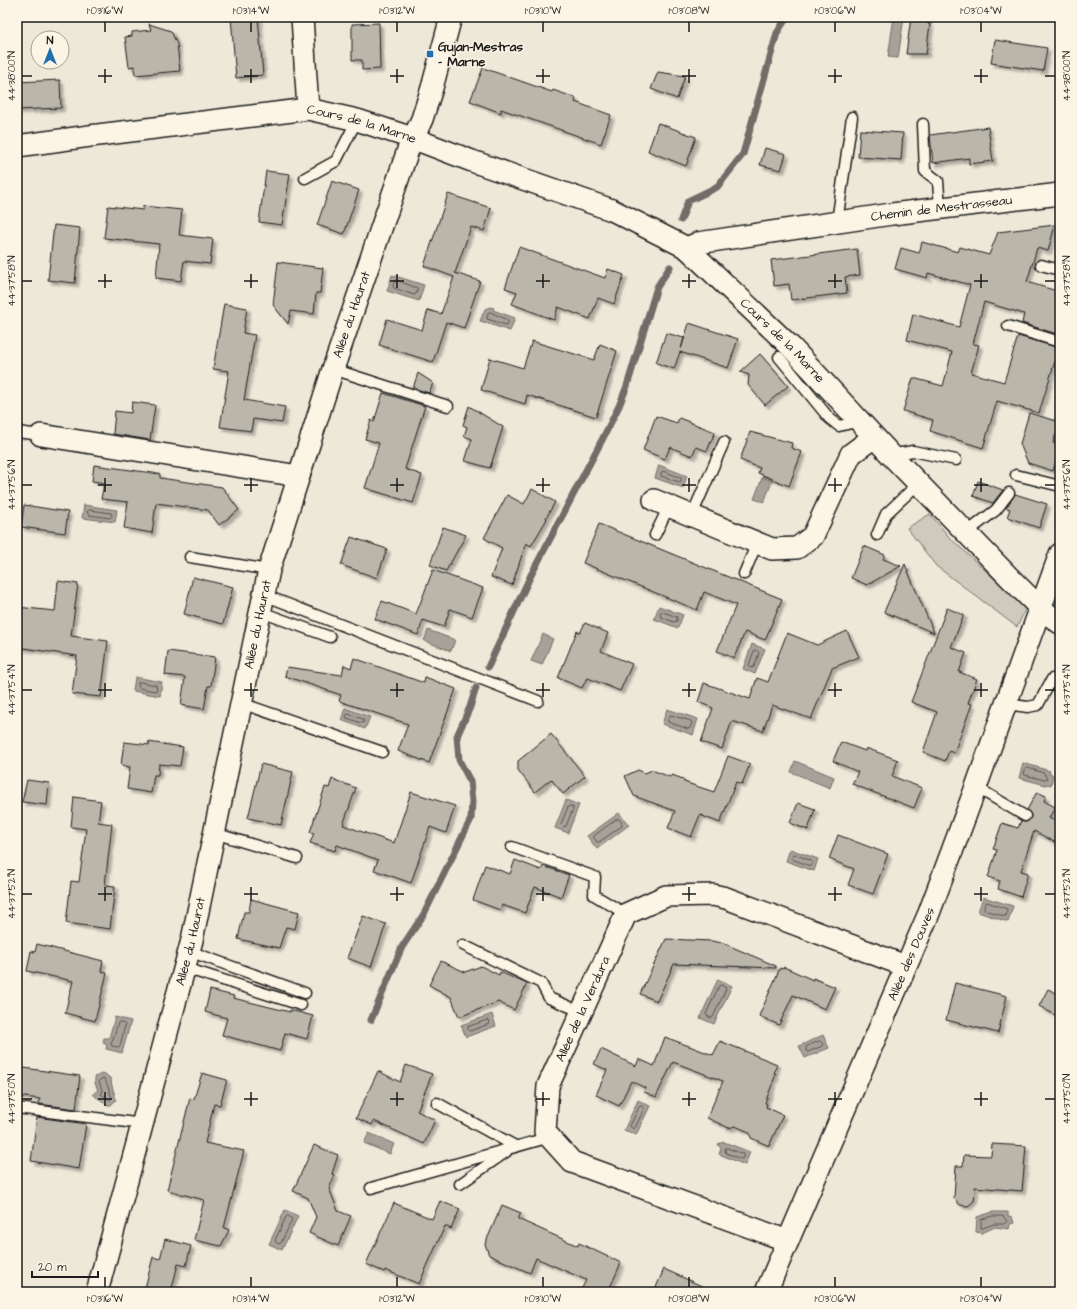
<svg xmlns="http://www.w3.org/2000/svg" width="1077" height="1309" viewBox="0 0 1077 1309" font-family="'Architects Daughter',sans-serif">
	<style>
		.green { fill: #cfcabd; stroke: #76736c }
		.water { fill: #a7a299; stroke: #6f6c67 }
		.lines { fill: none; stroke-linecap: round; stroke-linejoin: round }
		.shore { stroke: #54524e; stroke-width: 1 }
		.stream { stroke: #6f6c67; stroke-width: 7 }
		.building { fill: #bab6aa; stroke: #1c1c1c; filter: url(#shadow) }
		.lane-casing { stroke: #1c1c1c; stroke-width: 13 }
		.street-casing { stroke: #1c1c1c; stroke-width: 24 }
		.lane { stroke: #fcf5e5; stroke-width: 10 }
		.street { stroke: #fcf5e5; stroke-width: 21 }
		.ticks { fill: none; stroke: #1c1c1c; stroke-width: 1.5 }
		.poi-dot { fill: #1f6fb2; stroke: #fcf5e5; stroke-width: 1.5 }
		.labels { text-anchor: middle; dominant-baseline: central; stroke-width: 3; stroke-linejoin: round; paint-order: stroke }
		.poi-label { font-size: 13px; font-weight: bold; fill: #1c1c1c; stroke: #fcf5e5; text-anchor: start }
		.street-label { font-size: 13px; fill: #1c1c1c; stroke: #fcf5e5 }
		.neatline { fill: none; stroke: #1c1c1c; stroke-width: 1.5 }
		.ticks-label { font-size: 10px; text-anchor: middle; fill: #1c1c1c }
	</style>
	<defs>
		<filter id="shadow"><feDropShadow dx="3.5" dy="3.5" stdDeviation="1" flood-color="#0004"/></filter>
	</defs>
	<rect width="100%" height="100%" fill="#eee8d9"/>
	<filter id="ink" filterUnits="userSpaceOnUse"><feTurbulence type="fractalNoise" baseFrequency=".025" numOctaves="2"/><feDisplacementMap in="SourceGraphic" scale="8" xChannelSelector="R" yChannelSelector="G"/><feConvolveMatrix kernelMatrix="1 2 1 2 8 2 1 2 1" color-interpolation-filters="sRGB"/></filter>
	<g filter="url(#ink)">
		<!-- green -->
		<polygon class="green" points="930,514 950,538 1026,608 1017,627 936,566 907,528"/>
		<!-- water -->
		<g class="water">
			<polygon points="894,17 904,17 898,58 888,57"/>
			<polygon points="392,275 424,285 419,301 387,291"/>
			<polygon points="490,307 494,308 493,310 515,318 510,331 480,321 485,309"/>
			<polygon points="659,465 687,476 683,488 655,478"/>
			<polygon points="764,473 774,477 764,502 754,499"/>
			<polygon points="84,505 117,510 115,522 82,518"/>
			<polygon points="659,606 683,615 678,628 654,619"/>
			<polygon points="428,630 455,640 451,651 424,641"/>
			<polygon points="543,634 553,639 542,665 531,661"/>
			<polygon points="752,644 765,649 755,674 743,669"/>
			<polygon points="135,677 162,682 160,696 133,691"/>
			<polygon points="345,708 370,717 365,729 341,720"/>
			<polygon points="667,709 698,719 693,735 662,724"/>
			<polygon points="795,761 834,777 830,788 791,772"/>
			<polygon points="1023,763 1050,771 1049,774 1053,775 1051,785 1047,784 1046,785 1019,778"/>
			<polygon points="566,800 579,805 568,833 555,828"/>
			<polygon points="619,813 629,825 597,849 587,836"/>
			<polygon points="790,849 818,859 814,871 786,861"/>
			<polygon points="983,897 1013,906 1008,922 978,912"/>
			<polygon points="718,979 732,986 714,1024 700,1018"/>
			<polygon points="492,1014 496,1026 466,1037 461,1025"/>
			<polygon points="115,1017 131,1021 122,1053 106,1049 107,1045 103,1043 104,1038 109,1038"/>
			<polygon points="823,1035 829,1048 805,1058 799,1046"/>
			<path d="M104,1073L111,1079C111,1087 115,1093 116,1100L111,1105H106C102,1099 97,1099 93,1094L98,1090L95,1083V1077Z"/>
			<polygon points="638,1100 650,1106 636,1135 624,1130"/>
			<polygon points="369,1133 394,1144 390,1154 364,1143"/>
			<polygon points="724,1142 750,1152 745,1165 719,1154 721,1149 718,1144"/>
			<polygon points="285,1210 298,1216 282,1250 269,1244"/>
			<polygon points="993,1212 1008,1212 1008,1216 1012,1217 1014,1223 1010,1224 1009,1229 995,1227 982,1233 976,1232 977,1217"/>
		</g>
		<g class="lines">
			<!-- shore -->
			<g class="shore">
				<polygon points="396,280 417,288 418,289 416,294 414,295 394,288 393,286"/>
				<polygon points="490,312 508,320 508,324 506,325 487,319 488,313"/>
				<polygon points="663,471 681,478 681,481 679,482 661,476 661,474"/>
				<polygon points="90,510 111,513 112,516 110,518 89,515 87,512"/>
				<polygon points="661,612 663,612 677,617 677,621 674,622 661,617 660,615"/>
				<polygon points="756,650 759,653 754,667 751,668 749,665 754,651"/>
				<polygon points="140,682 156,685 157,690 155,691 139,688 138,683"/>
				<polygon points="348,714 363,719 364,722 361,723 347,718 346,716"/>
				<polygon points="671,715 691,721 692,723 690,728 688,729 668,722 668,720"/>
				<polygon points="1028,768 1044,773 1047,779 1044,780 1025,775 1024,774 1025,770"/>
				<polygon points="570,806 573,807 573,809 566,826 564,827 561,824 568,807"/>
				<polygon points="617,819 619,819 622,823 622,826 599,842 597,842 594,838 594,836"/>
				<polygon points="794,854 812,861 812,865 810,866 792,859 792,857"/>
				<polygon points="987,902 1007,909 1007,911 1006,916 1004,916 984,910 984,908"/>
				<polygon points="721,985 725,987 726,989 713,1017 711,1018 707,1016 706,1014 719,986"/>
				<polygon points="488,1020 490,1021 489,1024 470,1031 468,1030 468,1027"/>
				<polygon points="120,1022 124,1024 125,1025 120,1046 118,1047 112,1046 111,1043 113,1039 118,1023"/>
				<polygon points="820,1041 823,1044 822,1046 808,1052 806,1051 806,1047"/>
				<path d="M104,1078C106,1080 111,1095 112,1098L110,1100L101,1094L102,1090L99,1081Z"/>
				<polygon points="641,1106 643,1107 644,1109 635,1128 633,1129 630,1126 639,1107"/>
				<polygon points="727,1148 743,1154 743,1158 741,1159 726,1153 725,1149"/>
				<polygon points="288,1216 291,1218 292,1220 281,1243 278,1244 276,1242 275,1240 286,1217"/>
				<polygon points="993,1216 1003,1216 1007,1221 1004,1224 994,1224 983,1228 981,1228 981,1220"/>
			</g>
			<!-- stream -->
			<g class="stream">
				<polyline points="681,220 688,201 717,187 743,154 777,33 787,17"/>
				<polyline points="488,667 530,577 603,438 619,406 627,386 657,287 670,267"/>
				<polyline points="371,1020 402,947 424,914 471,819 472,801 470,781 459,760 457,736 470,707 476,688"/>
			</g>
		</g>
		<!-- building -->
		<g class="building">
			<polygon points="231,17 258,17 263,75 236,78"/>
			<polygon points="911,17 929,17 928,24 930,24 926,54 906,54"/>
			<polygon points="379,23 380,69 362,70 362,60 352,60 352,24"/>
			<polygon points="149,24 171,31 177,44 180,71 135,75 134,66 129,67 125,37 132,36 132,32 151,30"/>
			<polygon points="995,40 1047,48 1043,71 991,63"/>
			<polygon points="483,68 552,92 553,90 576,98 575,102 611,115 601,144 501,109 501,113 470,101"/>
			<polygon points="658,72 685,76 677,99 651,89"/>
			<polygon points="60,80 61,108 17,110 17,82"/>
			<polygon points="658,123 696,137 686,166 648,151"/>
			<polygon points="988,127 993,161 969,164 969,158 933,163 930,135"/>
			<polygon points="860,130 903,133 901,160 858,157"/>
			<polygon points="765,148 786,154 781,170 760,165"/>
			<polygon points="266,171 290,174 282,225 259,222"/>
			<polygon points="332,181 359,190 344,234 317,225"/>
			<polygon points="448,194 491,208 484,231 471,227 455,273 480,281 464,328 446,322 433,362 379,345 387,319 422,330 428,310 441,314 454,277 424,266"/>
			<polygon points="108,206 143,210 143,206 182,210 179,235 213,239 210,264 184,261 181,281 156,278 159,244 104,238"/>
			<polygon points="54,225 80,228 75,283 48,280"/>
			<polygon points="1055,225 1048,251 1037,248 1027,282 1060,292 1060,335 1022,323 1024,314 984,302 973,344 979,345 971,373 1004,382 1018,336 1059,348 1039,413 997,401 983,448 930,431 933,420 903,411 913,378 943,386 952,352 907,340 913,314 959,327 970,285 928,273 927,278 895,269 901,248 919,253 922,242 958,252 960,247 989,255 998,232"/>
			<polygon points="519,247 605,278 608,269 624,275 614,304 598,298 590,319 558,307 554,320 512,304 517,292 505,288"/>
			<polygon points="857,249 860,275 845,277 847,293 791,300 789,284 774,286 771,260"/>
			<polygon points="278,262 323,268 320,293 316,293 314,314 291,311 288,324 273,305"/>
			<polygon points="224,304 247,308 243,333 255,335 244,400 285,407 282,423 253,419 251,431 220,427 229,371 213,369"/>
			<polygon points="689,323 738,339 728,368 680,352 674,369 656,363 666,333 684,338 681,349"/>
			<polygon points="532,341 594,360 600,344 617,351 596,417 527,395 525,404 481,390 490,358 523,368"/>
			<polygon points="760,354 788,386 765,405 748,385 749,375 740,372"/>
			<polygon points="418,373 433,383 429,393 413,388"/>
			<polygon points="383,393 425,406 405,469 422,475 413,503 365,488 379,443 365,439 371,420 374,422"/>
			<polygon points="132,402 155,405 150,440 113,434 115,411 131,413"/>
			<polygon points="469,406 503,427 490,468 465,461 472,439 464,436 467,427 463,425"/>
			<polygon points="1029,413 1060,422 1053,443 1060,445 1060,448 1053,471 1028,463 1020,444"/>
			<polygon points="656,416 677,423 679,418 715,432 707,451 696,447 692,456 670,447 665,459 643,450"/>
			<polygon points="750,432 792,443 791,448 802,452 789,486 758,473 760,468 740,460"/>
			<polygon points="94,465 160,474 160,478 222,487 239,510 219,525 208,510 156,503 152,533 124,528 128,502 101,499 104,483 92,481"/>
			<polygon points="978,481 1003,490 993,503 973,496"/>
			<polygon points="532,489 555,502 546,518 547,519 531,546 526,543 512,585 491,577 502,548 484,538 507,495 524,504"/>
			<polygon points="1015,494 1047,504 1039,528 1007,517 1010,509 1006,508"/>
			<polygon points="24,505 68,512 65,533 21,527"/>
			<polygon points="599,524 782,599 765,640 745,632 734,658 717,651 736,605 704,592 697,610 583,563"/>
			<polygon points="443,527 466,535 446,571 430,565"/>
			<polygon points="351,537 387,549 377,578 341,565"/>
			<polygon points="864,546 885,555 883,559 901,566 867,585 851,578"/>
			<polygon points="905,564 914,586 934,633 884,612"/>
			<polygon points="433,570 483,588 472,617 450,609 444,627 423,620 418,635 375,619 382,601 416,614"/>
			<polygon points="193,577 233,587 223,624 184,614"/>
			<polygon points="58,581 78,584 71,636 108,641 101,697 72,694 77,656 17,647 17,607 55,611"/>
			<polygon points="947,608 964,615 951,647 966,653 959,672 977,679 968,703 972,704 954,753 949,751 945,761 923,752 937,712 911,702"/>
			<polygon points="585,623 608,633 601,651 632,664 620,691 588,678 587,680 586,680 582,688 558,678 577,631 580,633"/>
			<polygon points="847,631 859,657 832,668 811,719 772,705 763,731 732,721 722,749 701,742 713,708 698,702 704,683 750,699 757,678 768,682 787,633 817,645"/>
			<polygon points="168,651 215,657 211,686 208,686 204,709 181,705 185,677 165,675"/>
			<polygon points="354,658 424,683 425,677 456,689 429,763 398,751 408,724 339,701 341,695 285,676 287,667 342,675 344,665 351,668"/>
			<polygon points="551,734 585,776 563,794 551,779 535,792 518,770 518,761"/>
			<polygon points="124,742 150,745 148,742 183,747 180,766 159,764 158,775 154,775 151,793 127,789 130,767 121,765"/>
			<polygon points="841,742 865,751 866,748 898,760 892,776 922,788 914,808 852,784 858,772 833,761"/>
			<polygon points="728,756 750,764 742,784 736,782 720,823 700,815 691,837 668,828 675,811 634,796 625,776 638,770 645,773 652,770 670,777 672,775 683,779 684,782 714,792"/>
			<polygon points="261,764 293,772 281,825 248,818"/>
			<polygon points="332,779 356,788 343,825 394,843 411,792 455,806 446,833 430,827 411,883 374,870 378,860 337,845 335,851 310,843 314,833 310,832 325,787 329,788"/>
			<polygon points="27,780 49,783 47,805 22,802"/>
			<polygon points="1037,792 1046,796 1044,801 1055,807 1049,818 1060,824 1060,845 1034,831 1021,871 1028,873 1021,897 998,889 1000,881 988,877 997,850 993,849 1002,823 1018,828 1021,821 1025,822 1028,821 1031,816 1027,810"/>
			<polygon points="74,797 101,801 98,822 112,824 105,885 115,886 110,929 66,923 71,881 79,882 86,829 71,827"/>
			<polygon points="798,803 815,809 808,830 790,823"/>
			<polygon points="838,835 888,854 873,894 848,885 854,869 829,859"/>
			<polygon points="515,860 541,870 543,866 569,875 561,897 535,887 525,913 502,905 500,910 473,900 485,865 510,874"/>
			<polygon points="251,899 299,912 295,929 286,927 279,948 238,939 244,912 249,912"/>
			<polygon points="363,916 386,924 371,967 347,958"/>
			<polygon points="666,939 712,941 723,943 776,966 776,968 674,964 657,1001 640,994"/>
			<polygon points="37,944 103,961 101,971 107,973 95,1021 65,1013 73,981 27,971 31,951 35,952"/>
			<polygon points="441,961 465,972 481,966 499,975 500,972 527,984 514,1010 498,1002 459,1017 451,997 429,985"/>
			<polygon points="784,967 813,980 813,978 835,987 825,1009 793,995 779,1025 759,1016 780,968 783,969"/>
			<polygon points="955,983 1007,996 998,1033 946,1020"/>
			<polygon points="1048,989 1060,995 1060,1018 1039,1006"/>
			<polygon points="210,990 234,996 233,998 290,1012 290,1010 313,1016 307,1039 285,1033 280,1051 222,1035 227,1018 205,1012"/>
			<polygon points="665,1037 713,1055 720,1041 777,1064 774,1074 776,1074 765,1103 767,1104 766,1107 783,1115 769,1146 751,1138 749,1132 735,1126 729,1128 707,1118 723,1081 673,1062 656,1097 644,1092 645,1088 631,1081 619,1106 596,1095 607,1070 594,1064 601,1049 636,1066 639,1059 654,1066"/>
			<polygon points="406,1065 432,1074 417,1111 435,1120 424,1144 374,1121 372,1125 356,1118 378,1071 400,1082"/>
			<polygon points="17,1067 80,1076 76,1109 39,1104 40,1099 17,1096"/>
			<polygon points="202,1073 227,1080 220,1105 214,1104 205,1143 244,1151 224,1228 229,1230 221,1246 194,1240 204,1200 167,1190 190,1098 194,1099"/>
			<polygon points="37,1117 86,1124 79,1169 31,1161"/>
			<polygon points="992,1144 1026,1146 1022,1191 975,1187 974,1201 968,1206 960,1205 954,1198 956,1166 963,1166 964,1155 991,1156"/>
			<polygon points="314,1145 338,1155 332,1174 335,1175 329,1188 338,1211 351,1216 338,1246 309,1233 316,1217 308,1198 293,1191"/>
			<polygon points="440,1201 460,1209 451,1229 445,1226 419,1284 385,1270 384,1272 366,1264 394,1203 432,1219"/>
			<polygon points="502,1205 521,1213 518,1219 578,1246 579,1243 621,1263 608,1292 580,1292 586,1280 536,1258 530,1273 489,1255 485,1244"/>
			<polygon points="165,1239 191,1246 186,1266 178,1264 171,1292 144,1292 153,1257 160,1259"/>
			<polygon points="664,1269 715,1292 654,1292"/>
		</g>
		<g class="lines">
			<defs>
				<g id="lane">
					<polyline points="923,124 925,171 938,181 940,208"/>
					<polyline points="305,178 336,161 357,120"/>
					<polyline points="837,222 852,117"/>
					<polyline points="1041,265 1060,270"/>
					<polyline points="1008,326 1060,342"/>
					<polyline points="779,357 829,418 839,426 860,421"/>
					<polyline points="333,369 448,406"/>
					<polyline points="17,432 41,435"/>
					<polyline points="891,455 913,451 956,460"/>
					<polyline points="1016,475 1060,486"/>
					<polyline points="692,515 724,442"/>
					<polyline points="966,533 996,510 1009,493"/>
					<polyline points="655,535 669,506"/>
					<polyline points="877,535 886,514 919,483"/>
					<polyline points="190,557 269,570"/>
					<polyline points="744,574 757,543"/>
					<polyline points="264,595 538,701"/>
					<polyline points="261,612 330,637"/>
					<polyline points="241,703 382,752"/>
					<polyline points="1006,704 1028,707 1038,705 1052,679"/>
					<polyline points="976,787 1025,816"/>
					<polyline points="214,833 297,858"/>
					<polyline points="512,847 595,877 594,895 626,914"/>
					<polyline points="463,945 541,983 549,998 582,1012"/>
					<polyline points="189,951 305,993"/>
					<polyline points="185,968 301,1005"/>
					<polyline points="437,1103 515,1146"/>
					<polyline points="17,1108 143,1124"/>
					<polyline points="460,1184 506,1152"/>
					<polyline points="371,1188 550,1137"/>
				</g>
				<g id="street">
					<polyline points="302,17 308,109"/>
					<path id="s1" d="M17,146L90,136L308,109L357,120L412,138L472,161L612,210L687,248L791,347L891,455L1010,578L1041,609L1060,623"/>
					<path id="s2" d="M687,248L698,243L892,214L1060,194"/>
					<polyline points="41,435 299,476"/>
					<polyline points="654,500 772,549 797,548 813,536 851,454 874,437"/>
					<path id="s3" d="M788,1241L572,1162L545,1132L548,1086L626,914L666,896L713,895L726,898L895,962L904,969"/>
					<path id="s4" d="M97,1292L192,940L269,570L333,369L408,150L422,119L432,88L451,17"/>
					<path id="s5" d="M766,1292L929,913L976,787L1060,554"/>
				</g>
			</defs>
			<!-- lane casing -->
			<use href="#lane" class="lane-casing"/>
			<!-- street casing -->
			<use href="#street" class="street-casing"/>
			<!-- lane -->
			<use href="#lane" class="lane"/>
			<!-- street -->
			<use href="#street" class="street"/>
		</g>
	</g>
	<!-- ticks -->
	<path class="ticks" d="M105,22V32M251,22V32M397,22V32M543,22V32M689,22V32M835,22V32M981,22V32M105,69V83M251,69V83M397,69V83M543,69V83M689,69V83M835,69V83M981,69V83M22,76H32M98,76H112M244,76H258M390,76H404M536,76H550M682,76H696M828,76H842M974,76H988M1045,76H1055M105,274V288M251,274V288M397,274V288M543,274V288M689,274V288M835,274V288M981,274V288M22,281H32M98,281H112M244,281H258M390,281H404M536,281H550M682,281H696M828,281H842M974,281H988M1045,281H1055M105,478V492M251,478V492M397,478V492M543,478V492M689,478V492M835,478V492M981,478V492M22,485H32M98,485H112M244,485H258M390,485H404M536,485H550M682,485H696M828,485H842M974,485H988M1045,485H1055M105,683V697M251,683V697M397,683V697M543,683V697M689,683V697M835,683V697M981,683V697M22,690H32M98,690H112M244,690H258M390,690H404M536,690H550M682,690H696M828,690H842M974,690H988M1045,690H1055M105,887V901M251,887V901M397,887V901M543,887V901M689,887V901M835,887V901M981,887V901M22,894H32M98,894H112M244,894H258M390,894H404M536,894H550M682,894H696M828,894H842M974,894H988M1045,894H1055M105,1092V1106M251,1092V1106M397,1092V1106M543,1092V1106M689,1092V1106M835,1092V1106M981,1092V1106M22,1099H32M98,1099H112M244,1099H258M390,1099H404M536,1099H550M682,1099H696M828,1099H842M974,1099H988M1045,1099H1055M105,1277V1287M251,1277V1287M397,1277V1287M543,1277V1287M689,1277V1287M835,1277V1287M981,1277V1287"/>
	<!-- markers -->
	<rect class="poi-dot" x="426" y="50" width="8" height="8" rx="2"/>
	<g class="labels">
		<!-- poi labels -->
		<g class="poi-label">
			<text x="438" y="47">Gujan-Mestras<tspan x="438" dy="15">- Marne</tspan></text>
		</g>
		<!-- street labels -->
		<g class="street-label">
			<text stroke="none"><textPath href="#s1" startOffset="349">Cours de la Marne</textPath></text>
			<text stroke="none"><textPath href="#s2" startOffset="258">Chemin de Mestrasseau</textPath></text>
			<text stroke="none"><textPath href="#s4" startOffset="1011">Allée du Haurat</textPath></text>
			<text stroke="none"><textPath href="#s1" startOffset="831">Cours de la Marne</textPath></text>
			<text stroke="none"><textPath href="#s4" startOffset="687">Allée du Haurat</textPath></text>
			<text stroke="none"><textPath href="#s4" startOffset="363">Allée du Haurat</textPath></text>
			<text stroke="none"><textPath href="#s5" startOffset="368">Allée des Douves</textPath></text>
			<text stroke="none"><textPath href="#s3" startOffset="401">Allée de la Verdura</textPath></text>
		</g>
	</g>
	<!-- margin -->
	<rect width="1077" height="1309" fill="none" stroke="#fcf5e5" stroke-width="44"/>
	<!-- north arrow -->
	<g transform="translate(50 50)"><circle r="19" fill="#fcf5e5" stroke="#a29e95"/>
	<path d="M0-3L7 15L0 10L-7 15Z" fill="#1f6fb2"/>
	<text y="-6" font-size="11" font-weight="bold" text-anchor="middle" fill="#1c1c1c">N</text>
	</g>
	<!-- scale -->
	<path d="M32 1271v6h66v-6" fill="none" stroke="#1c1c1c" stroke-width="2"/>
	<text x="38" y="1271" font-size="12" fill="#1c1c1c" stroke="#fcf5e5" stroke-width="3" paint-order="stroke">20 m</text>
	<rect x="22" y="22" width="1033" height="1265" class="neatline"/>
	<g class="ticks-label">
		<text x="105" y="14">1°03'16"W</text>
		<text x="251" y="14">1°03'14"W</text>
		<text x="397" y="14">1°03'12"W</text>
		<text x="543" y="14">1°03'10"W</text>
		<text x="689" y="14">1°03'08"W</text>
		<text x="835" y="14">1°03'06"W</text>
		<text x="981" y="14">1°03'04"W</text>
		<text transform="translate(11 76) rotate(-90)" y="4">44°38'00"N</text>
		<text transform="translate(1066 76) rotate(-90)" y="4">44°38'00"N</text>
		<text transform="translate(11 281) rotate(-90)" y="4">44°37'58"N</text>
		<text transform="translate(1066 281) rotate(-90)" y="4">44°37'58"N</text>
		<text transform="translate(11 485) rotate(-90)" y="4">44°37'56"N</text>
		<text transform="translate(1066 485) rotate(-90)" y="4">44°37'56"N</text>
		<text transform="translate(11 690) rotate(-90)" y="4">44°37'54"N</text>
		<text transform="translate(1066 690) rotate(-90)" y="4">44°37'54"N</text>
		<text transform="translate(11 894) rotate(-90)" y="4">44°37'52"N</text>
		<text transform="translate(1066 894) rotate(-90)" y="4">44°37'52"N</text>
		<text transform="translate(11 1099) rotate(-90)" y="4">44°37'50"N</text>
		<text transform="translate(1066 1099) rotate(-90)" y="4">44°37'50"N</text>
		<text x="105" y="1302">1°03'16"W</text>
		<text x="251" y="1302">1°03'14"W</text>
		<text x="397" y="1302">1°03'12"W</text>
		<text x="543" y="1302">1°03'10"W</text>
		<text x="689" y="1302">1°03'08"W</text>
		<text x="835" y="1302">1°03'06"W</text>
		<text x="981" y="1302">1°03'04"W</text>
	</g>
</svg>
